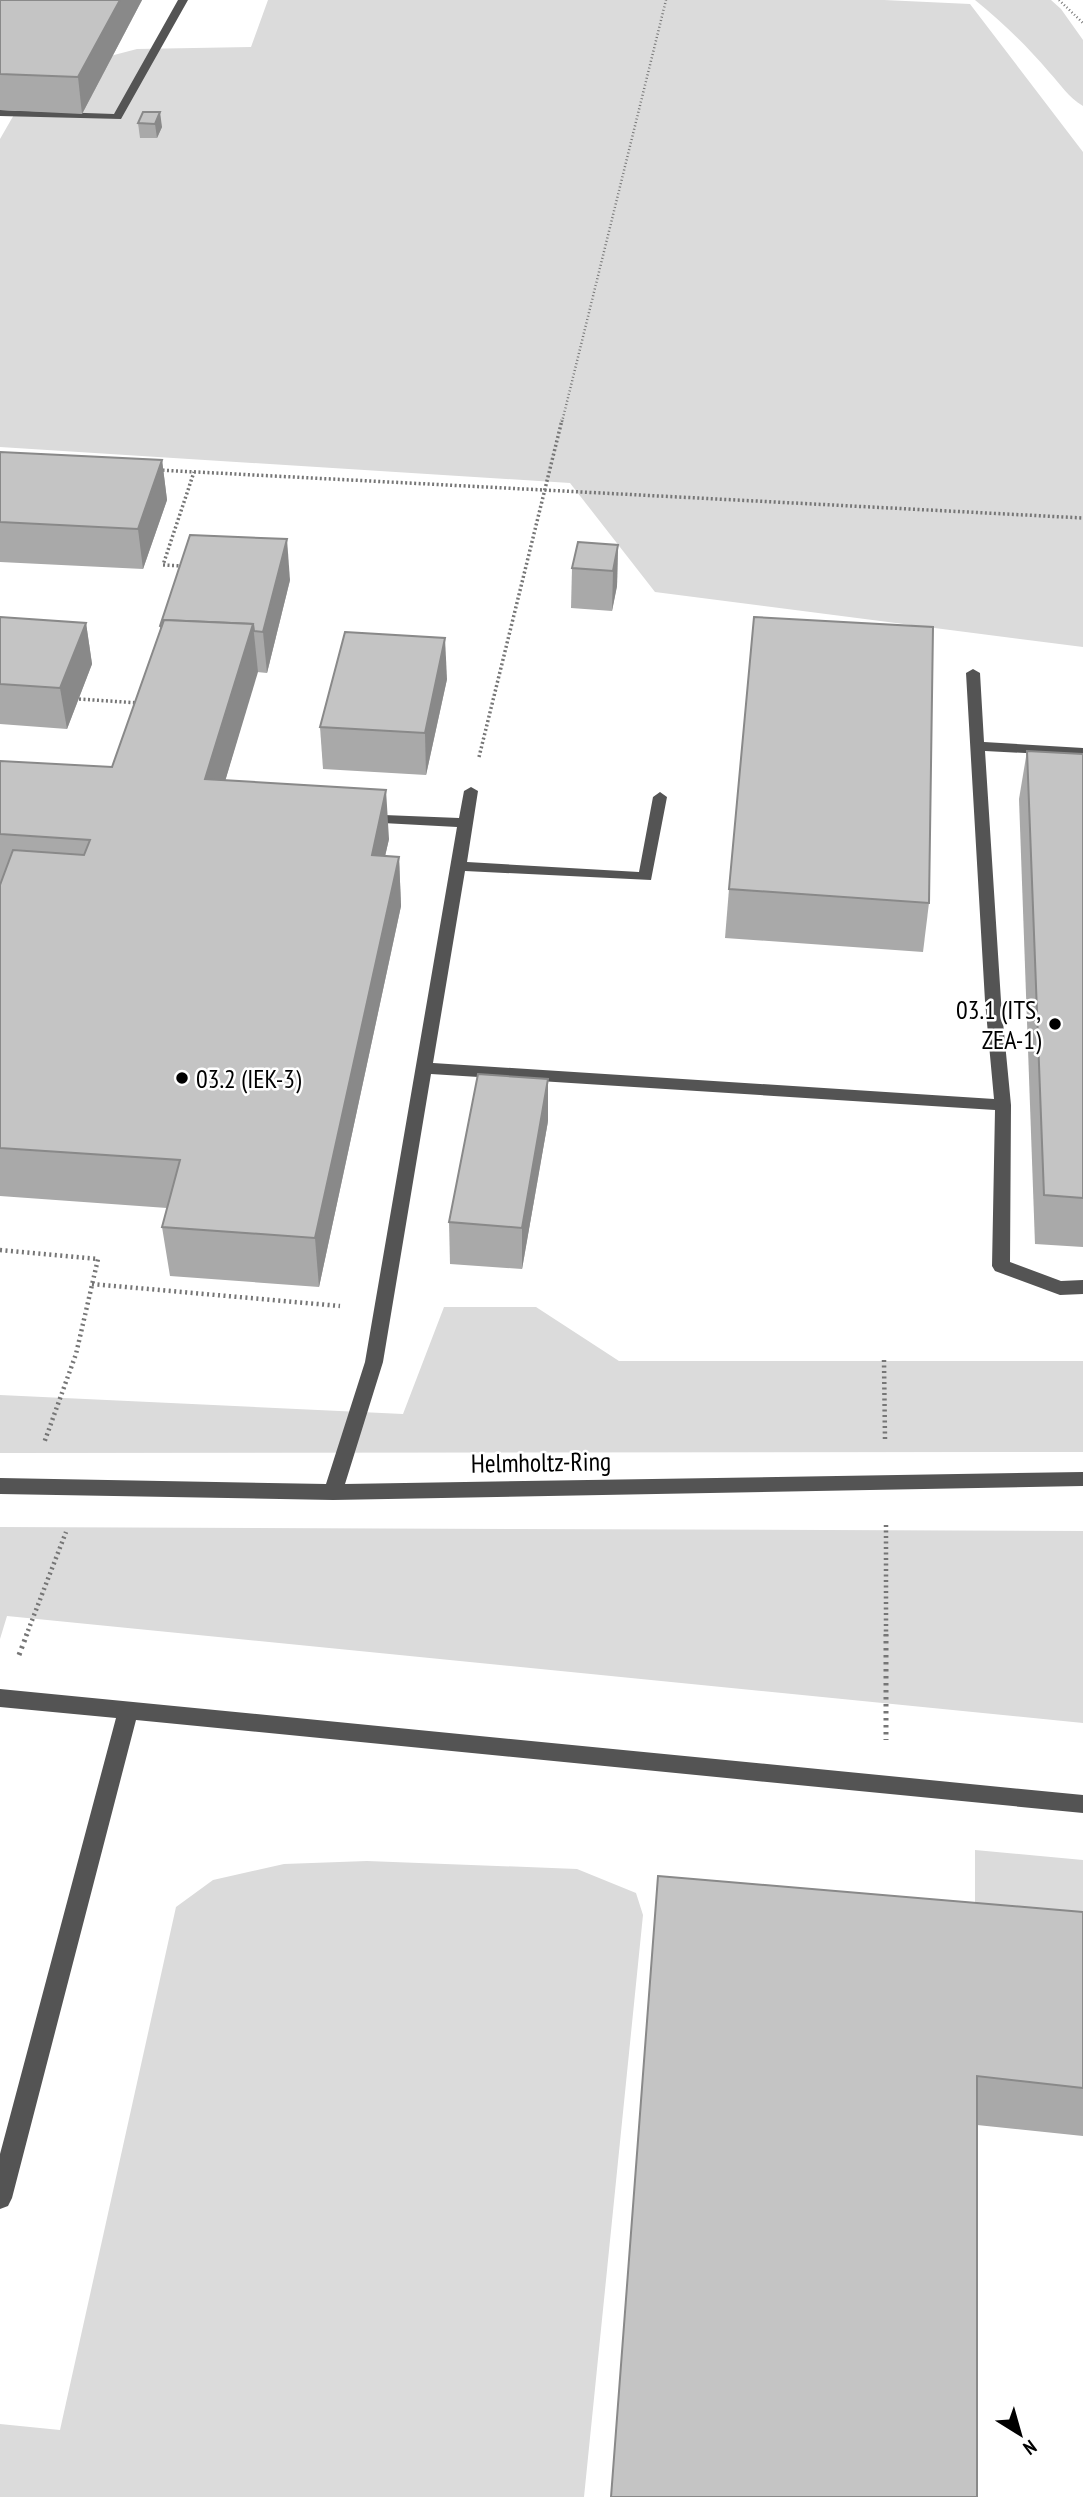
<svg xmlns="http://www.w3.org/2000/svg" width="1083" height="2497" viewBox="0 0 1083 2497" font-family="'PT Sans Narrow',sans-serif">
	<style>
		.green { fill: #dbdbdb }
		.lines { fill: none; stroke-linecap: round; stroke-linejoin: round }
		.path-far3 { stroke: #767676; stroke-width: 2.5; stroke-dasharray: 1 2.5; stroke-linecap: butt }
		.path-far2 { stroke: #767676; stroke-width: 3.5; stroke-dasharray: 2 2.5; stroke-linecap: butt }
		.path-far1 { stroke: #767676; stroke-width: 4.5; stroke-dasharray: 2 3.5; stroke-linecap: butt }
		.path { stroke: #767676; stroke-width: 5; stroke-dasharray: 2.5 4.5; stroke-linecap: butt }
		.minor { fill: #545454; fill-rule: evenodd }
		.wall { fill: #a9a9a9 }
		.shaded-wall { fill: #898989 }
		.building { fill: #c4c4c4; stroke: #898989; stroke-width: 2 }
		.poi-dot { fill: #000; stroke: #fff; stroke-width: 2.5 }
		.labels { text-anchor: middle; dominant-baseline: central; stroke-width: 5; stroke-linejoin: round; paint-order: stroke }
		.poi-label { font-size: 26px; fill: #000; stroke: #fff; text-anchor: end }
		.street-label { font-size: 26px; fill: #000; stroke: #fff }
	</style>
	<rect width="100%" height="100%" fill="#fff"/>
	<!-- green -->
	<g class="green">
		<polygon points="268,0 884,0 970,4 1083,152 1083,647 655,592 570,483 0,447 0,139 19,106 91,61 137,49 251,47"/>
		<path d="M971,0H1051L1061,9L1083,40V106C1068,97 1061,85 1049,72C1027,46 1002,22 975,0Z"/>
		<polygon points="444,1307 536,1307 619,1361 1083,1361 1083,1452 0,1453 0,1395 403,1414"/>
		<polygon points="0,1527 1083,1531 1083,1723 7,1616 0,1639"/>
		<polygon points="975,1850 1083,1860 1083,1945 975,1934"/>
		<polygon points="367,1861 577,1869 636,1893 643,1915 584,2497 0,2497 0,2424 60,2430 176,1907 213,1880 284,1864"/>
	</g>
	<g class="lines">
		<!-- path-far3 -->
		<g class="path-far3">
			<polyline points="1059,0 1083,23"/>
			<polyline points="562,422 666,0"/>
		</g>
		<!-- path-far2 -->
		<g class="path-far2">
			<polyline points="158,470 1083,518"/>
			<polyline points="183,566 163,565 194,472"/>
			<polyline points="79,699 139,703"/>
			<polyline points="479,757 562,420"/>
		</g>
		<!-- path-far1 -->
		<g class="path-far1">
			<polyline points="0,1250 98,1259 76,1354 44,1443"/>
			<polyline points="92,1284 340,1306"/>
			<polyline points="884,1360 885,1439"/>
			<polyline points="886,1525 886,1636"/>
			<polyline points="26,1636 66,1532"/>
		</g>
		<!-- path -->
		<g class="path">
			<polyline points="886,1634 886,1740"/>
			<polyline points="19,1655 27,1634"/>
		</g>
		<!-- minor -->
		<g class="minor">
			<polygon points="178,0 188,0 121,119 0,116 0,110 114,114"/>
			<polygon points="973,669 980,673 984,742 1083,748 1083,756 985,751 1001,1001 1011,1105 1010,1262 1061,1281 1083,1280 1083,1294 1060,1295 995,1271 992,1266 995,1110 431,1074 383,1362 345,1484 1083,1472 1083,1486 333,1500 0,1494 0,1478 326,1484 365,1362 457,827 364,822 359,820 357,817 359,814 459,818 464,791 471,787 478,791 467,862 639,872 653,797 660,792 667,797 651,880 465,871 433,1063 994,1099 985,1001 966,673"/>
			<polygon points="0,1689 1083,1795 1083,1813 136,1720 12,2198 8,2206 0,2209 0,2154 116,1718 0,1707"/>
		</g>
	</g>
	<!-- wall -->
	<g class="wall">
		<polygon points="0,0 142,0 82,114 0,110"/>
		<polygon points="143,112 162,127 157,138 140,138 138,123"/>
		<polygon points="0,452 162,460 167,500 143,569 0,562"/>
		<polygon points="618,545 617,586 612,611 571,608 572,568"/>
		<polygon points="290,580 267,673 257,672 225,781 389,839 385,856 399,857 401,906 319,1287 170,1276 162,1227 167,1208 0,1196 0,885 1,882 0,882 0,761 112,767 160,630 160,626"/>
		<polygon points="0,617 86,623 92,664 67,729 0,724"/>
		<polygon points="447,679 426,775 323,769 320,727"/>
		<polygon points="1027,751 1083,754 1083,1247 1035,1244 1019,799"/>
		<polygon points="729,889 929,903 923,952 725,938"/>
		<polygon points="548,1121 522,1269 450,1264 449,1222"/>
		<polygon points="1083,1912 1083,2136 977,2125 611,2497"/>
	</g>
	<!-- shaded-wall -->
	<g class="shaded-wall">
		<polygon points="120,0 142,0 82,114 78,77"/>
		<polygon points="160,112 162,127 157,138 155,124"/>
		<polygon points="162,460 167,500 143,569 138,529"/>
		<polygon points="287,539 290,580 267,673 263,632"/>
		<polygon points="618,545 617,586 612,611 613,571"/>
		<polygon points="86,623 92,664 67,729 60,688"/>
		<polygon points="253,624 258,672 211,828 205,779"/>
		<polygon points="445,638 447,679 426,775 425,733"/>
		<polygon points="386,790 389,839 374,904 372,855"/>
		<polygon points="399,857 401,906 319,1287 315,1238"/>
		<polygon points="548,1079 548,1121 522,1269 522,1228"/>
	</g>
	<!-- building -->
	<g class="building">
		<polygon points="0,0 120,0 78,77 0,74"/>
		<polygon points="143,112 160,112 155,124 138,123"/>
		<polygon points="0,452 162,460 138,529 0,522"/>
		<polygon points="190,535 287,539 263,632 254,631 253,624 164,620 162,627 160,626"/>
		<polygon points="578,542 618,545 613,571 572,568"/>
		<polygon points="0,617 86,623 60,688 0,684"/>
		<polygon points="754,617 933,627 929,903 729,889"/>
		<polygon points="164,620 253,624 205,779 386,790 372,855 399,857 315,1238 162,1227 180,1160 0,1148 0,885 13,850 84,855 90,840 0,834 0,761 112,767"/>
		<polygon points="345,632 445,638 425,733 320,727"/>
		<polygon points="1027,751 1083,754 1083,1198 1044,1195"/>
		<polygon points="478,1074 548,1079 522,1228 449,1222"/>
		<polygon points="658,1876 1083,1912 1083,2088 977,2076 977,2497 611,2497"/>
	</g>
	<!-- markers -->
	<g class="poi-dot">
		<circle cx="1055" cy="1024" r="7"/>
		<circle cx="182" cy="1078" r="7"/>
	</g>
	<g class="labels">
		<!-- poi labels -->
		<g class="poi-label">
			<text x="1041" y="1009">03.1 (ITS,<tspan x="1041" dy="30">ZEA-1)</tspan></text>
			<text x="196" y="1078" text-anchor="start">03.2 (IEK-3)</text>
		</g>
		<!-- street labels -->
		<g class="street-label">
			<text transform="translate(541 1462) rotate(-1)">Helmholtz-Ring</text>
		</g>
	</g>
	<!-- north arrow -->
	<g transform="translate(1020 2434) rotate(143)" stroke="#ffffff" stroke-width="5" paint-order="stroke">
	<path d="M0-5L12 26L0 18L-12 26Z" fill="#000000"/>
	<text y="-10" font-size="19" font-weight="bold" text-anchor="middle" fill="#000000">N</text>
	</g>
</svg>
